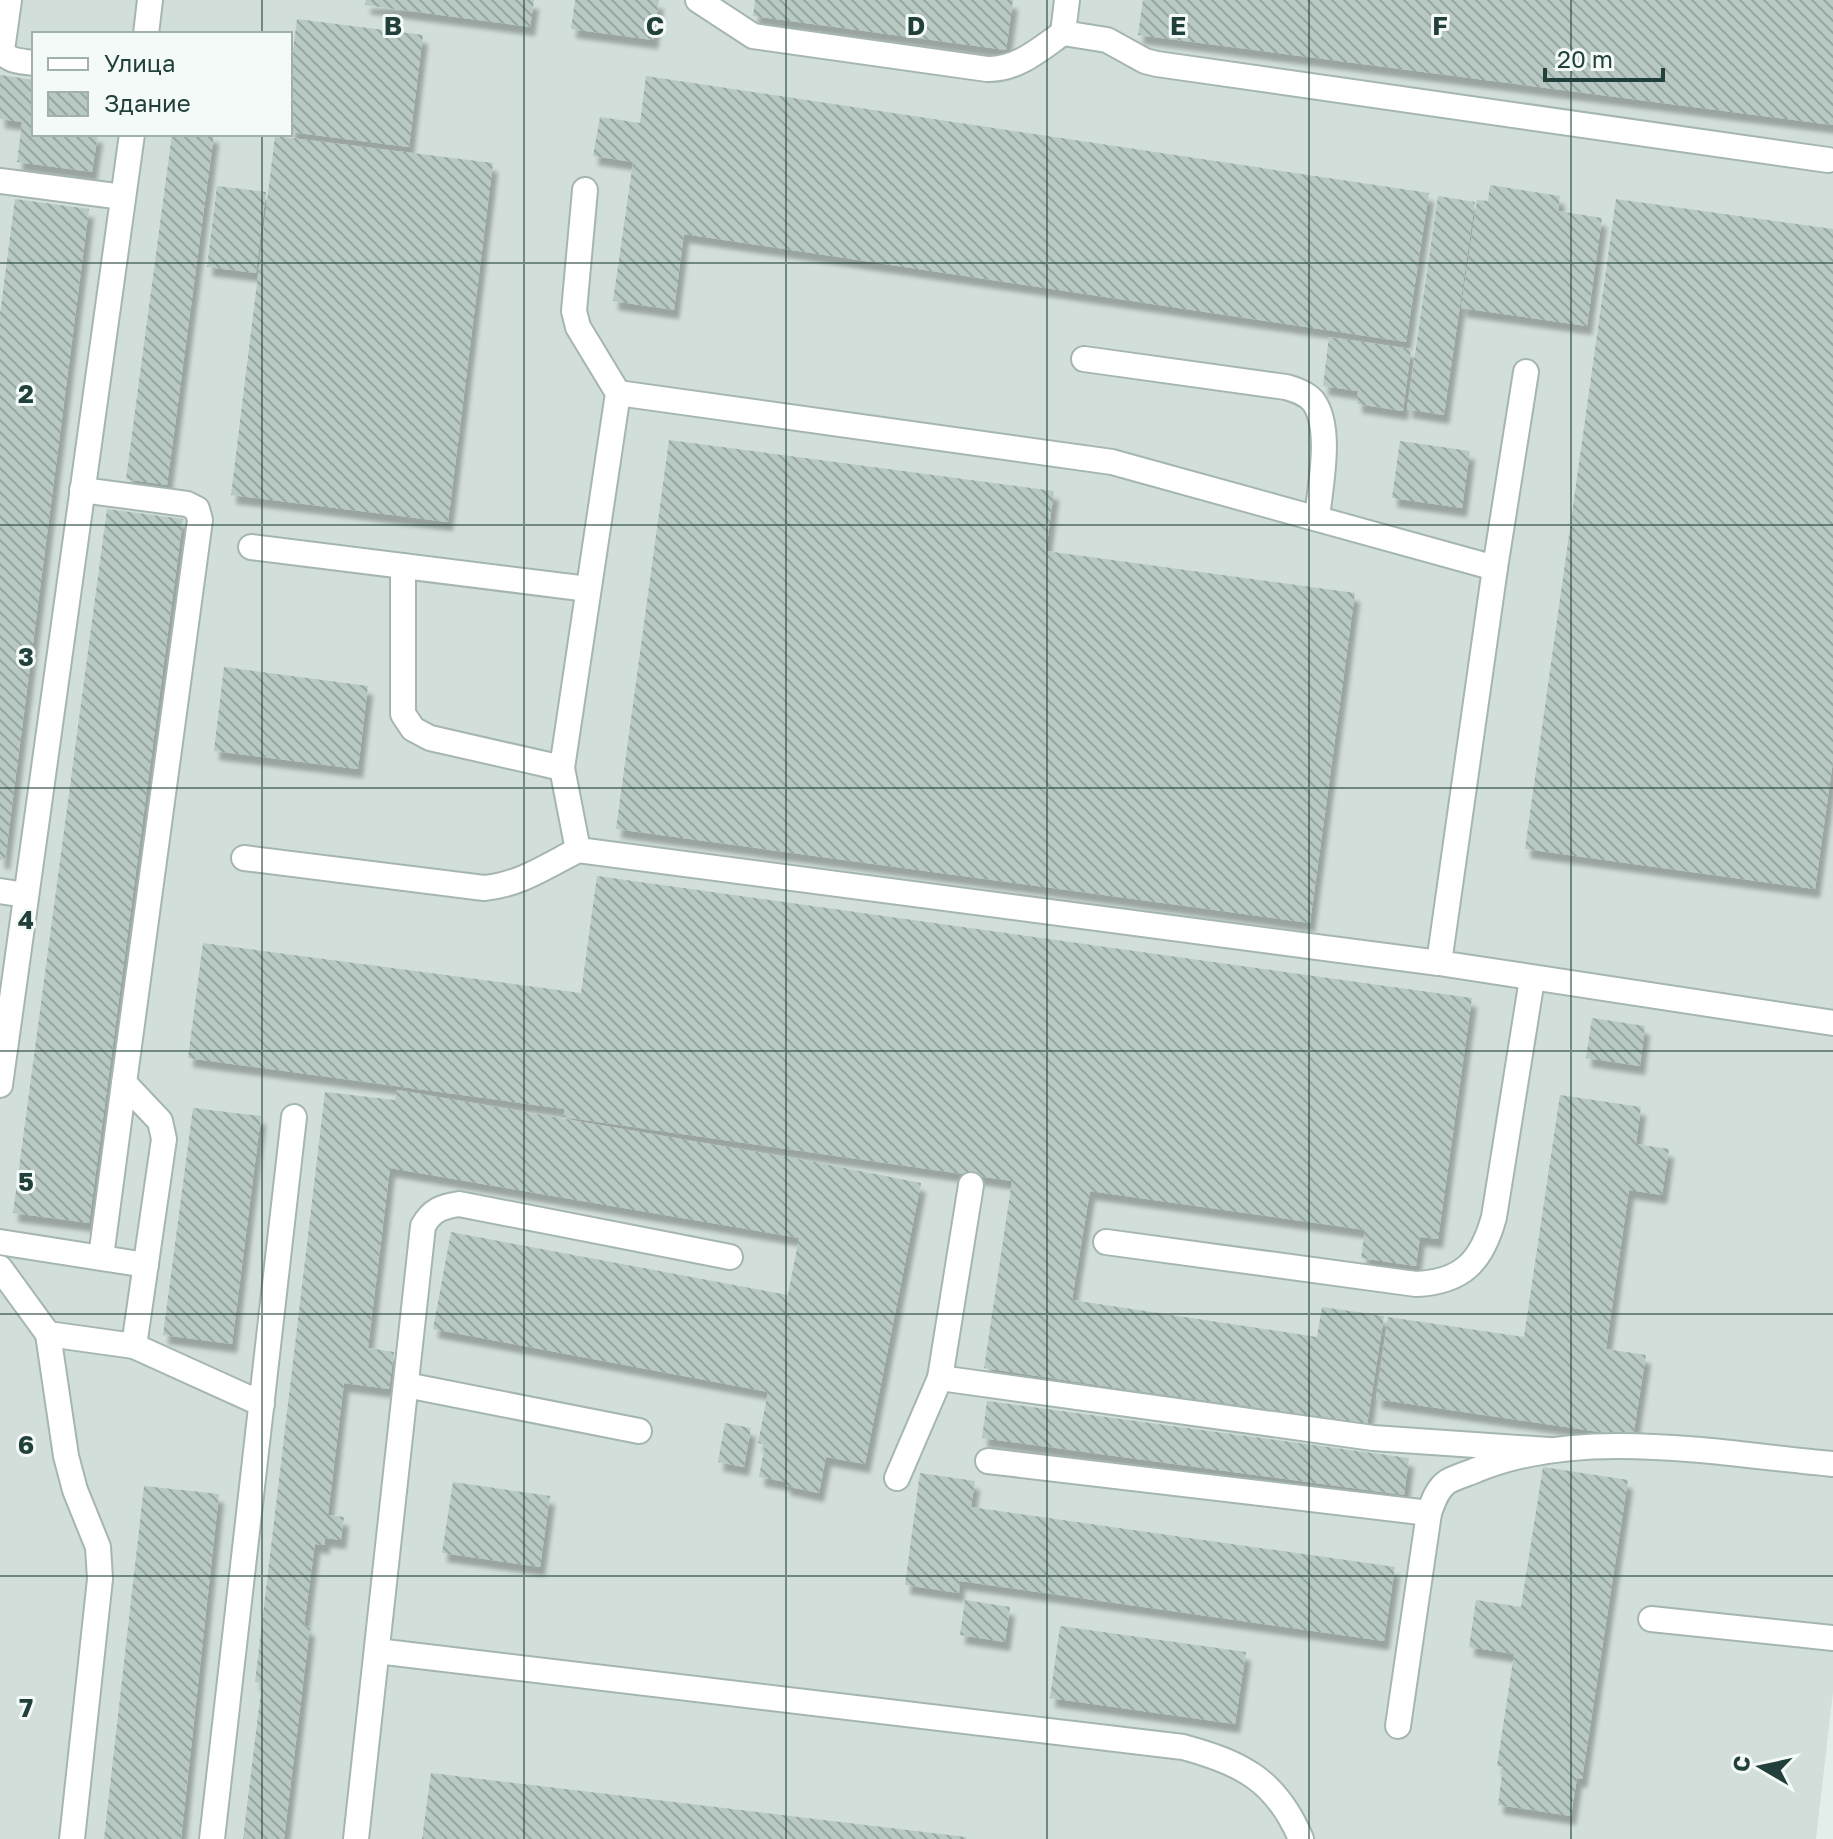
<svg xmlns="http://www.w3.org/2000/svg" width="1833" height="1839" viewBox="0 0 1833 1839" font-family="'Golos Text',sans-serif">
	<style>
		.built { fill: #d1ded9; fill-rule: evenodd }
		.building { fill: url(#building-back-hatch); filter: url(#shadow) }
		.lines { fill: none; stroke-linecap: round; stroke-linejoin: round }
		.minor-casing { stroke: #a5b6b2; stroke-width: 28 }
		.minor { stroke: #fff; stroke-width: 24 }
		.grid { fill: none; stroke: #21403b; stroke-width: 2; stroke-opacity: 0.55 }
		.grid-label { font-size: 26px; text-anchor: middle; font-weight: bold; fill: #21403b; stroke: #f4faf7; stroke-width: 6; stroke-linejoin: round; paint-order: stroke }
	</style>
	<defs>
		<pattern id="building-back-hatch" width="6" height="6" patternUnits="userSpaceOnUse" patternTransform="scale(2)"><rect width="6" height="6" fill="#b8c9c3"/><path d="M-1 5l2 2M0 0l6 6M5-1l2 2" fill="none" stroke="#95a5a0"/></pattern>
		<filter id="shadow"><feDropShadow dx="5" dy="9" stdDeviation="2" flood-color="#0004"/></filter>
	</defs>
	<rect width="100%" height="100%" fill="#e3eeea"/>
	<!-- built -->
	<path class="built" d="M0,0H1833V1692L1816,1839H0ZM34,34H290V134H34Z"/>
	<!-- building -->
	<g class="building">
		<polygon points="366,0 534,0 530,27 365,5"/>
		<polygon points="575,0 659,0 653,40 571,29"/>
		<polygon points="755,0 1013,0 1006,50 753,16"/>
		<polygon points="1143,0 1833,0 1833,125 1138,35"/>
		<polygon points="297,19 423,35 409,147 290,132 290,74"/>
		<polygon points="0,75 34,80 34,134 98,134 92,172 17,162 22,122 0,119"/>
		<polygon points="646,76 1429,193 1406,342 684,234 674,310 613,301 633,162 593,156 600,117 640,123"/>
		<polygon points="172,134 214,134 167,485 126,479"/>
		<polygon points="275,136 493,163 448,522 231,495"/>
		<polygon points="1490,185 1560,196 1558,211 1602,218 1587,326 1461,308 1477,200 1488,201"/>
		<polygon points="217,186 266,192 256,273 207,267"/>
		<polygon points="1438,196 1475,202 1444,415 1407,409"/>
		<polygon points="15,199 89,209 5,860 0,860 0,314"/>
		<polygon points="1616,199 1833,229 1833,761 1815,889 1525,849"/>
		<polygon points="1329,337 1411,349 1403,411 1357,404 1358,391 1323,386"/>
		<polygon points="669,440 1054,491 1046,551 1355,593 1310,923 616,829"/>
		<polygon points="1400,441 1470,451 1462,508 1392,498"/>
		<polygon points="107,509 183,519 89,1223 13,1213"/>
		<polygon points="224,667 368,686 358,769 214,751"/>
		<polygon points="597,876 1472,998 1438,1239 1420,1237 1416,1266 1361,1258 1365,1230 1090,1191 1072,1300 1317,1337 1322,1307 1384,1316 1367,1425 984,1368 1012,1181 563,1117 565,1109 188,1058 203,943 581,993"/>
		<polygon points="1592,1018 1645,1026 1640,1066 1586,1058"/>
		<polygon points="397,1090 814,1162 921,1183 865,1464 826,1457 819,1493 785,1486 786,1482 759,1477 765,1445 758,1443 768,1392 433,1329 451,1232 788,1295 799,1238 390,1168 368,1348 394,1352 389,1389 344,1383 328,1515 344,1517 341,1540 325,1538 325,1545 315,1544 304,1626 310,1627 284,1839 243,1839 262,1683 255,1682 325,1092 395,1100"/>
		<polygon points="1560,1095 1641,1107 1636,1144 1669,1149 1662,1195 1629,1190 1606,1349 1646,1355 1633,1437 1376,1399 1388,1317 1524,1337"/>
		<polygon points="193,1108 261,1116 232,1344 163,1335"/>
		<polygon points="987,1401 1409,1458 1404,1495 982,1438"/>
		<polygon points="725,1423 751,1428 744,1467 718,1462"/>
		<polygon points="1543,1467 1628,1480 1582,1779 1577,1778 1571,1816 1498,1805 1503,1767 1497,1766 1514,1654 1469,1647 1476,1600 1521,1607"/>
		<polygon points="920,1473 975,1481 971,1507 1395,1567 1384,1641 960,1581 959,1593 905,1585"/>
		<polygon points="453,1482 550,1496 540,1567 442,1553"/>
		<polygon points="144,1486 219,1494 181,1839 104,1839"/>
		<polygon points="965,1600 1010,1607 1005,1642 960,1635"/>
		<polygon points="1060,1626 1246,1652 1235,1724 1050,1698"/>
		<polygon points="431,1773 966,1837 966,1839 422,1839"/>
	</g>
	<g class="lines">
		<defs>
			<g id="minor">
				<path d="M9,0L2,50C8,62 21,61 34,63"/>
				<path d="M698,0L753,36L987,69C1017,70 1040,49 1063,33"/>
				<polyline points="1067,0 1063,33 1107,40 1145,61 1157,64 1828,160"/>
				<polyline points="146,34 150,0"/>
				<polyline points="0,181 123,197"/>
				<path d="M1084,359L1286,387C1296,390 1306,393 1313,401C1333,427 1320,487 1317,518"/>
				<polyline points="1526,372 1495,568 1439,963 1833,1023"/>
				<polyline points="618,393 1112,462 1495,568"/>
				<polyline points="82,490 187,504 197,509 200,520 124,1083 160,1121 164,1139 134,1346"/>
				<polyline points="251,547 588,589"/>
				<polyline points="403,566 403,714 413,729 430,738 562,768"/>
				<polyline points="578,850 562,768 618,393 578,327 574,311 585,190"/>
				<path d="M244,858L484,888C519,885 547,866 578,850L1439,963"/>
				<polyline points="0,891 26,895"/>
				<polyline points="0,1085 132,134"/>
				<polyline points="971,1185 940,1378 1373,1438 1549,1450"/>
				<polyline points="0,1242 146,1265"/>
				<path d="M1106,1242L1416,1284C1463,1282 1482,1261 1494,1217L1532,979"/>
				<polyline points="101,1257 124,1083"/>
				<polyline points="0,1268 48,1334 66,1456 75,1490 98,1547 100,1579 72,1839"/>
				<polyline points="48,1334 134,1346 262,1404"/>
				<polyline points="406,1385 639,1431"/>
				<polyline points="988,1461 1429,1513"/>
				<polyline points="897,1478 940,1378"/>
				<polyline points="1651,1619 1833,1638"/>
				<path d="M377,1651L1183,1747C1242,1763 1276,1780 1301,1839"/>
				<path d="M1398,1726L1429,1513C1433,1502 1437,1489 1447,1482C1455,1477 1467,1474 1476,1470C1582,1426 1720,1454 1833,1464"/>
				<polyline points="212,1839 294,1117"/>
				<path d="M356,1839L423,1226C432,1210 441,1207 459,1204L730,1257"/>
			</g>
		</defs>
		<!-- minor casing -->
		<use href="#minor" class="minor-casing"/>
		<!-- minor -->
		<use href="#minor" class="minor"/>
	</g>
	<!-- grid -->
	<path class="grid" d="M262,0V34M524,0V1839M786,0V1839M1047,0V1839M1309,0V1839M1571,0V1839M262,134V1839M0,263H1833M0,525H1833M0,788H1833M0,1051H1833M0,1314H1833M0,1576H1833"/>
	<g class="grid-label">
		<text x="393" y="35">B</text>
		<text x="655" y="35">C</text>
		<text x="916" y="35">D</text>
		<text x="1178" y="35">E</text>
		<text x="1440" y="35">F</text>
		<text x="26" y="403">2</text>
		<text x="26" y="666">3</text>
		<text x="26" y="929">4</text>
		<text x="26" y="1191">5</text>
		<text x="26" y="1454">6</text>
		<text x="26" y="1717">7</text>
	</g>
	<!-- legend -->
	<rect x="32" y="32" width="260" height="104" fill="#f4faf7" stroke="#a0b0ac" stroke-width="2"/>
	<rect x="48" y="58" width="40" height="12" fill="#ffffff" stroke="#a0b0ac" stroke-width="2"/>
	<text x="104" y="72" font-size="24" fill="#21403b">Улица</text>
	<rect x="48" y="92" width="40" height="24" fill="url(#building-back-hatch)" stroke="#a0b0ac" stroke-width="2"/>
	<text x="104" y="112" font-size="24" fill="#21403b">Здание</text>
	<!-- north arrow -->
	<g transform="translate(1761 1767) rotate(279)" stroke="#f4faf7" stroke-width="6" paint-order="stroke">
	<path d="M0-6L14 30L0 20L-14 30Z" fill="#21403b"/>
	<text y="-12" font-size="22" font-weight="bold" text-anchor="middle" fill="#21403b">С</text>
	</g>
	<!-- scale -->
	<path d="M1545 68v12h118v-12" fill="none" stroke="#21403b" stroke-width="4"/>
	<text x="1557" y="68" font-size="24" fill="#21403b" stroke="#f4faf7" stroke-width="6" paint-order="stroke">20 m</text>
</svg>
